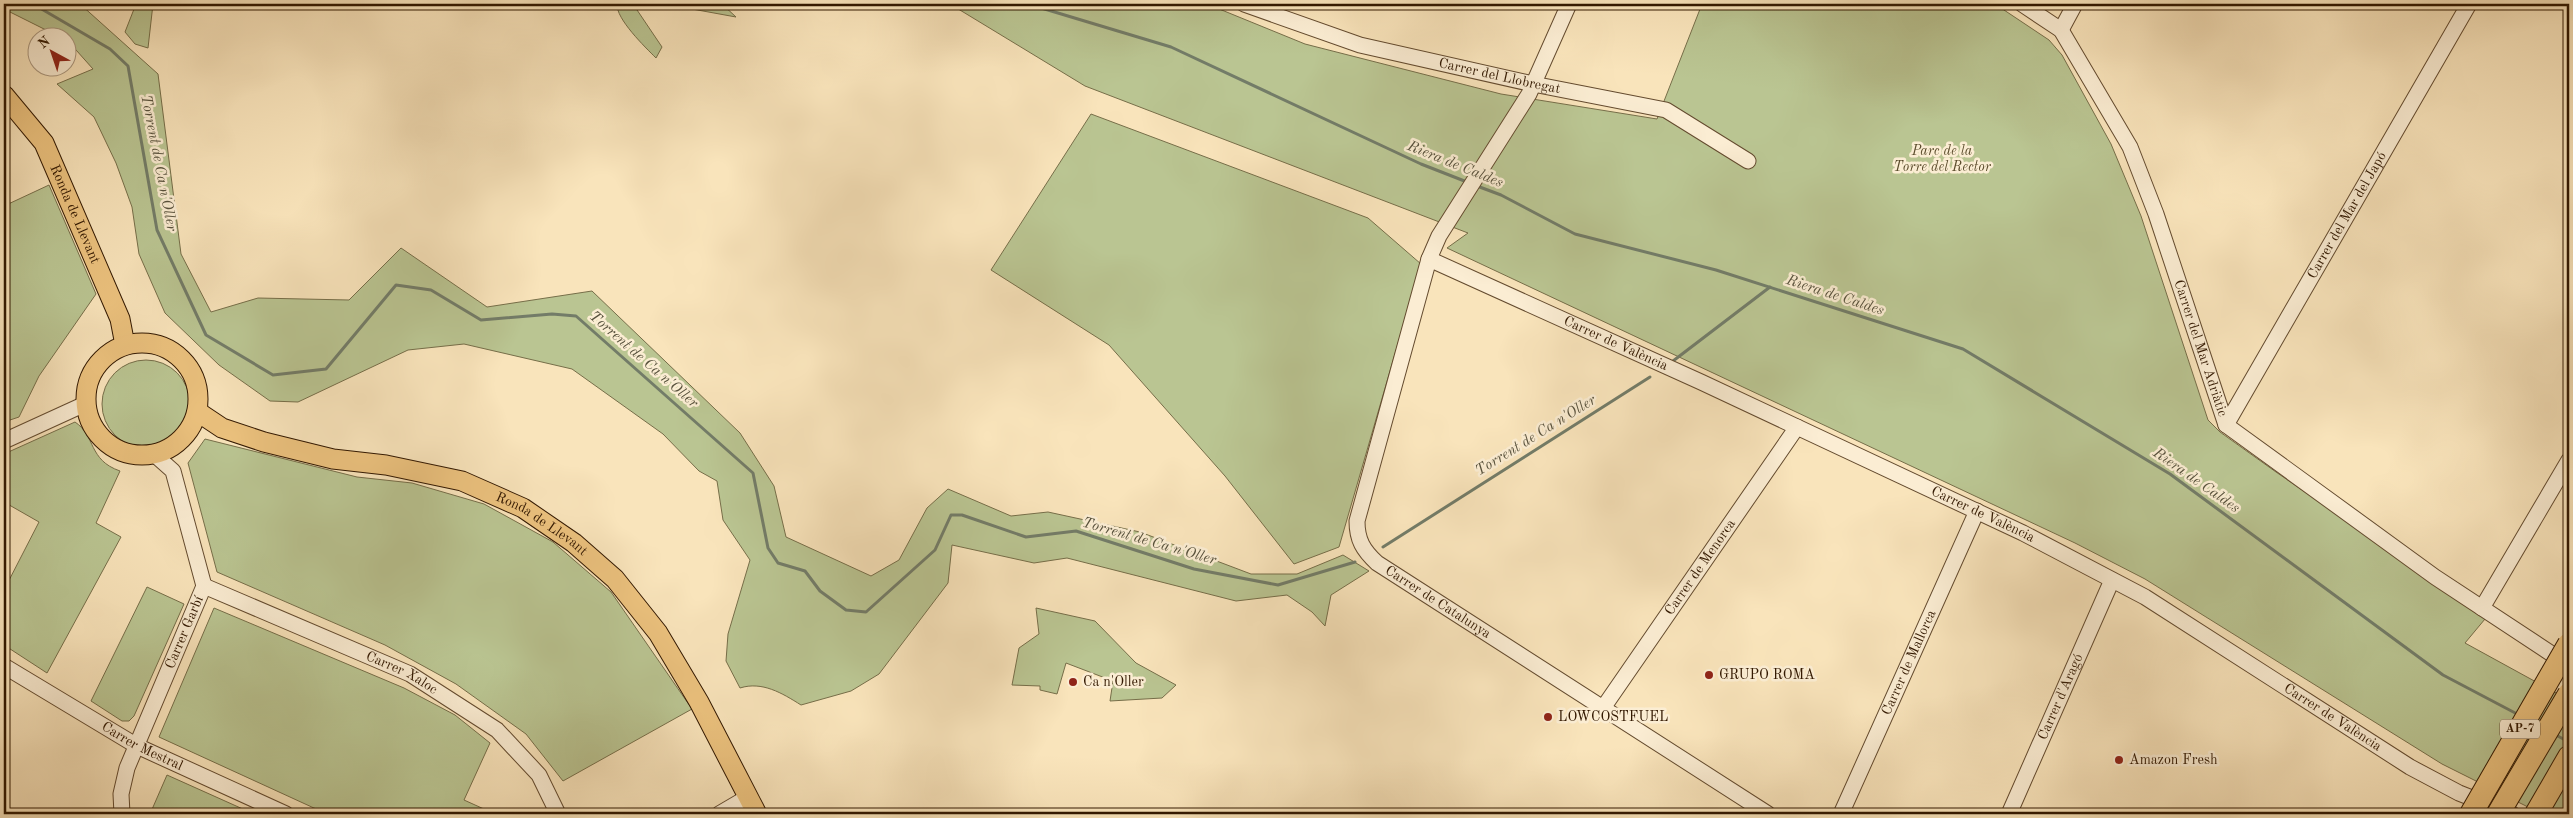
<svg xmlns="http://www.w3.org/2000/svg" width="2573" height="818" viewBox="0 0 2573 818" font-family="'Old Standard TT',serif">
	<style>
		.green { fill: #bac592; stroke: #766e49 }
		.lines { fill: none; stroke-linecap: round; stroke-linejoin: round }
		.stream { stroke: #737c68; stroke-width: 3 }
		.minor-casing { stroke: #644b2f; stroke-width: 17 }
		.major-casing { stroke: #321800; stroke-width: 21 }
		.highway-casing { stroke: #321800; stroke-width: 24 }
		.minor { stroke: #fbedd3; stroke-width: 15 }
		.major { stroke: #ecc27e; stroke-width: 19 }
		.highway { stroke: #ecc27e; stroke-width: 22 }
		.highway-bridge-casing { stroke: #321800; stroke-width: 24; stroke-linecap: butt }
		.highway-bridge { stroke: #ecc27e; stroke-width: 22 }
		.poi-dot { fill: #8f2418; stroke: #fbedd3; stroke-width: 2 }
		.labels { text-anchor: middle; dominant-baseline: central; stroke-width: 5; stroke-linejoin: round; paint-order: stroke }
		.shield { fill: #fbedd3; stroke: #6e583f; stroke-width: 1 }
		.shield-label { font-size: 12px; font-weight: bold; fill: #321800 }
		.street-label { font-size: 14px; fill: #321800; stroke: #fbedd3 }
		.park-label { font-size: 14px; font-style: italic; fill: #5b4c2c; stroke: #fbedd3 }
		.poi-label { font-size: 14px; fill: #321800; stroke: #fbedd3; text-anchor: start }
		.water-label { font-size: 15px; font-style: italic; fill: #58523d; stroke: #fbedd3 }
	</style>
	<rect width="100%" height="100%" fill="#f9e4bb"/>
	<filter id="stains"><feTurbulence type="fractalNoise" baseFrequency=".004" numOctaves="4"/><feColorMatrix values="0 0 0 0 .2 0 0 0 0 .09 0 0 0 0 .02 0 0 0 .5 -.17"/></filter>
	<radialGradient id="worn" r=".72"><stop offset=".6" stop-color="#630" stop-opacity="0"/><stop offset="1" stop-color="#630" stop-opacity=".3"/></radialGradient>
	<!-- green -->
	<g class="green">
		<path d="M4,4H80L158,74L181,254L211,312L258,298L349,300L401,248L487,307L592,291L740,433L774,486L786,537L871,576L899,560L927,508L948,489L1011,516L1048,512L1140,532L1251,574H1297L1343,555L1369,571L1331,595L1325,626L1312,612L1287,595L1236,601L1067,558L1034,563L952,545L948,583L879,674L851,691L801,705C782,693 762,681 740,688L726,661L728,634L750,560L723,520L717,481L699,471L663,434L572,369L464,344L408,350L298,402L270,401L219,365L165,313L139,254L132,207L116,163L94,117L57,84L93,69L68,41V38L60,37L4,9Z"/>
		<polygon points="136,4 153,4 148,48 135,44 125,32"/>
		<path d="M617,4H633L662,47L656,58C645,47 616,19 617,4Z"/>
		<polygon points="666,4 722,4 736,17 670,5"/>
		<polygon points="950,4 1207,4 1305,44 1501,94 1657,119 1702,4 1995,4 2049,40 2062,55 2111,144 2141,216 2208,420 2220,432 2276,472 2464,601 2485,619 2465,643 2569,700 2569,814 2542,814 2442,764 2145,579 2075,543 1447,248 1468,233 1085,86"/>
		<polygon points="1091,114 1368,218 1421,264 1339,547 1294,564 1225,476 1109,345 991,270"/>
		<polygon points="49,185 96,294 39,376 19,417 4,422 4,206"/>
		<circle cx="146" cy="404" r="44"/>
		<path d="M75,422C96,436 88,460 120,471L96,523L121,537L47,673L4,645V590L39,522L4,502V454Z"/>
		<polygon points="205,439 357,477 412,483 484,504 553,542 611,592 692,709 563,781 526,734 456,684 385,645 217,572 188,463"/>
		<polygon points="147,587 184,604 134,716 129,721 122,721 91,701"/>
		<polygon points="214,608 404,688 455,715 490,743 464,800 495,814 327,814 159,737"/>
		<polygon points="1036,608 1095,621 1136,663 1176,685 1162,698 1110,701 1113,681 1066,663 1057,694 1040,690 1040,686 1012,685 1019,648 1039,634"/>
		<polygon points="167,775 254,814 150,814"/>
	</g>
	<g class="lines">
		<!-- stream -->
		<g class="stream">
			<polyline points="33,4 110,49 128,66 157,230 206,335 273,375 326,369 396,285 431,290 481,320 552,314 576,316 753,473 768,548 778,563 805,571 820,591 846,610 866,612 935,550 951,515 962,515 1026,537 1076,531 1194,569 1278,585 1355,562"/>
			<polyline points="1028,4 1171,47 1421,164 1467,182"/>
			<polyline points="1477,186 1501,195 1575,234 1716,270 1963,349 2170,474 2443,675 2519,715"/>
			<polyline points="1673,361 1770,287"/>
			<polyline points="1383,547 1650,377"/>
			<polyline points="2554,734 2569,742"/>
		</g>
		<defs>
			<g id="minor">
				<path id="s1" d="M1244,4L1360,45L1533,84L1666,110L1748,161"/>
				<path id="s2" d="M1569,4L1529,94L1439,236L1429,259L1357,521C1357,540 1363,550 1377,563L1768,814"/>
				<path id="s3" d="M2022,4L2061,30L2130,147L2156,214L2226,425L2435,577L2567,664"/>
				<polyline points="2061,30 2075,4"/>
				<path id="s4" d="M1429,259L1701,382L2023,533L2145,597L2410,767L2459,793L2512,814"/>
				<path id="s5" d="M2226,425L2469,4"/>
				<polyline points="4,441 85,404"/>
				<path id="s6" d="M204,586L410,674L497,730L539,775L558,814"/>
				<polyline points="2482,608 2569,460"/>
				<path id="s7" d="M4,666L137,746L286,814"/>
				<path id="s8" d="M1603,708L1797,427"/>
				<path id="s9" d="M122,814L121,794L127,768L204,586L173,471L155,455"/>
				<polyline points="719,814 748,797"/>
				<path id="s10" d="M1841,814L1977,511"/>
				<path id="s11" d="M2009,814L2112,580"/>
			</g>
			<g id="major">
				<path id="s12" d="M4,95L44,143L120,319L125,345"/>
				<circle cx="142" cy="399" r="56"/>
				<path id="s13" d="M198,412L222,428L264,442L333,459L386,465L462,481L523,508L574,543L615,579L658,633L699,702L757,814"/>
			</g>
			<polyline id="highway" points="2536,814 2569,757"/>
		</defs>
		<!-- minor casing -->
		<use href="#minor" class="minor-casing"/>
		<!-- major casing -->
		<use href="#major" class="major-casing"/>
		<!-- highway casing -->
		<use href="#highway" class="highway-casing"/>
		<!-- minor -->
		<use href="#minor" class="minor"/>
		<!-- major -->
		<use href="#major" class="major"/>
		<!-- highway -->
		<use href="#highway" class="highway"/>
		<defs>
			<g id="highway-bridge">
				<polyline points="2471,814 2569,644"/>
				<polyline points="2498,814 2569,694"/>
			</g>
		</defs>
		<!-- highway-bridge casing -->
		<use href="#highway-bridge" class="highway-bridge-casing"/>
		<!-- highway-bridge -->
		<use href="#highway-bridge" class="highway-bridge"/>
	</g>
	<!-- markers -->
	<g class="poi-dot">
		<circle cx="1709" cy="675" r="5"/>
		<circle cx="1073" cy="682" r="5"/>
		<circle cx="1548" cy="717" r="5"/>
		<circle cx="2119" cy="760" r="5"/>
	</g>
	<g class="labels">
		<!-- shield labels -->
		<rect class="shield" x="2500" y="719.5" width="40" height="19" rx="4"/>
		<g class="shield-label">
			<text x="2520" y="729">AP-7</text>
		</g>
		<!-- street labels -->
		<g class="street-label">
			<text stroke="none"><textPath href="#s1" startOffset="266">Carrer del Llobregat</textPath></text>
			<text stroke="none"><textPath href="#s12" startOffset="140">Ronda de Llevant</textPath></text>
			<text stroke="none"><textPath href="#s5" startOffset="242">Carrer del Mar del Japó</textPath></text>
			<text stroke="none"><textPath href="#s4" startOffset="205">Carrer de València</textPath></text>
			<text stroke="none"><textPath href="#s3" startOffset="396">Carrer del Mar Adriàtic</textPath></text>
			<text stroke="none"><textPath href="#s4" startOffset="610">Carrer de València</textPath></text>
			<text stroke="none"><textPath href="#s13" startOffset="366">Ronda de Llevant</textPath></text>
			<text stroke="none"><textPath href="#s8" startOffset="171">Carrer de Menorca</textPath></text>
			<text stroke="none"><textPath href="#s2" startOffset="684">Carrer de Catalunya</textPath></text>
			<text stroke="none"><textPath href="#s9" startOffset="194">Carrer Garbí</textPath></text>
			<text stroke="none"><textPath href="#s10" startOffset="166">Carrer de Mallorca</textPath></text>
			<text stroke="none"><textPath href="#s6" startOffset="216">Carrer Xaloc</textPath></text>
			<text stroke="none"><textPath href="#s11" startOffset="128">Carrer d'Aragó</textPath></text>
			<text stroke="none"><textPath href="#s4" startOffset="1015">Carrer de València</textPath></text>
			<text stroke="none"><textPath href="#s7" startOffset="160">Carrer Mestral</textPath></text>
		</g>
		<!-- park labels -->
		<g class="park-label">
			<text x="1942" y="151">Parc de la<tspan x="1942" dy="16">Torre del Rector</tspan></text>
		</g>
		<!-- poi labels -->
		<g class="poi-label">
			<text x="1719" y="675">GRUPO ROMA</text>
			<text x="1083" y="682">Ca n'Oller</text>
			<text x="1558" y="717">LOWCOSTFUEL</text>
			<text x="2129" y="760">Amazon Fresh</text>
		</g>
		<!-- water labels -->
		<g class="water-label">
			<text transform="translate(158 163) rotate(79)">Torrent de Ca n'Oller</text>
			<text transform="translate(1455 165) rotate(22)">Riera de Caldes</text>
			<text transform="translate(1835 296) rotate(18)">Riera de Caldes</text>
			<text transform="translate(643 360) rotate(41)">Torrent de Ca n'Oller</text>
			<text transform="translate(1536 436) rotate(-32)">Torrent de Ca n'Oller</text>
			<text transform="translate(2196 481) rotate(35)">Riera de Caldes</text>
			<text transform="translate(1149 542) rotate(16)">Torrent de Ca n'Oller</text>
		</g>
	</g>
	<!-- margin -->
	<rect width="2573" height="818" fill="none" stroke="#f9e4bb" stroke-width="20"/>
	<rect x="5" y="5" width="2563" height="808" fill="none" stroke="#321800" stroke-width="2.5"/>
	<rect x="10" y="10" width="2553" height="798" fill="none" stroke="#321800"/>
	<!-- north arrow -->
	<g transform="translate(52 52) rotate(320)"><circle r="24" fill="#fbedd3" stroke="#ab987f"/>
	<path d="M0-4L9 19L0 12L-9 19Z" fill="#8f2418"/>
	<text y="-8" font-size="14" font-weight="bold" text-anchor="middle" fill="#321800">N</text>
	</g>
	<rect width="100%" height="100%" filter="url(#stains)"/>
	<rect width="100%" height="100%" fill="url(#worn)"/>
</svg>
